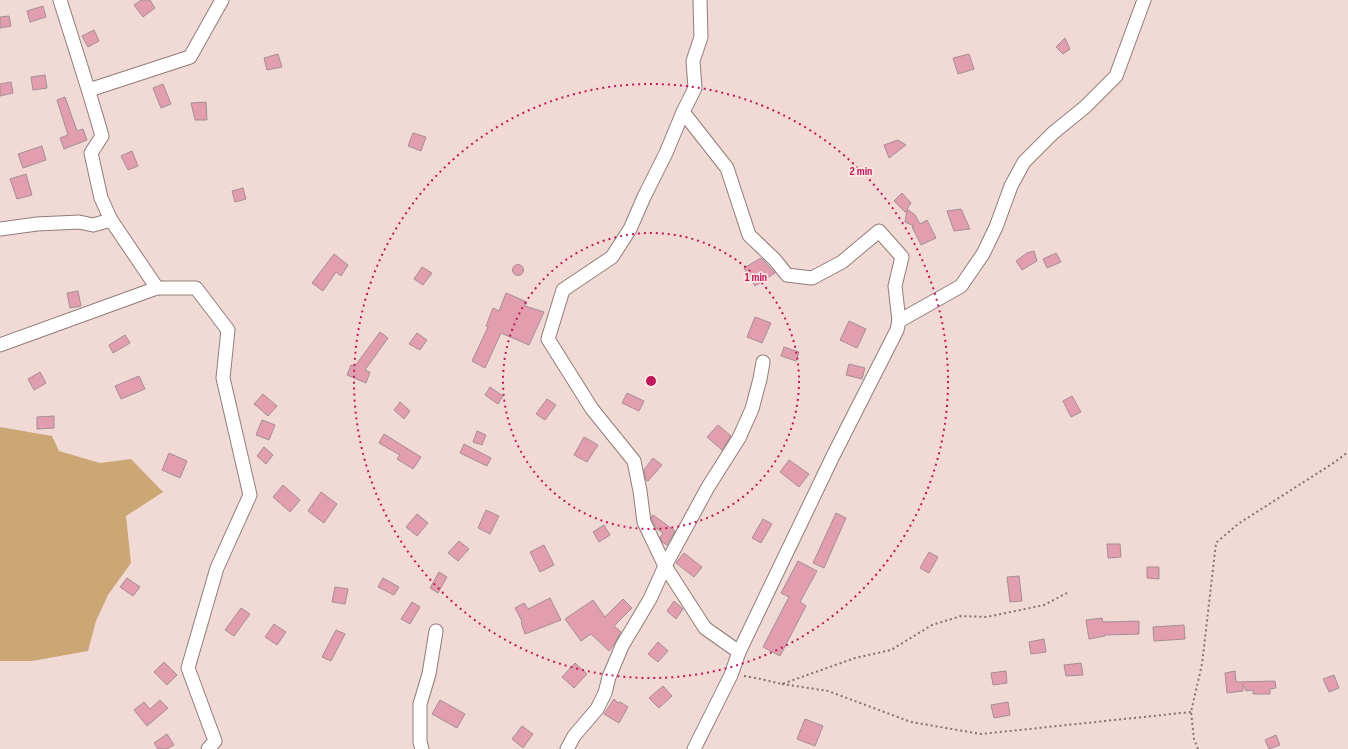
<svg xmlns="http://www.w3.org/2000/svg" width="1348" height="749" viewBox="0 0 1348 749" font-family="'Sofia Sans Condensed',sans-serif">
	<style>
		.green { fill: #caa775 }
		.building { fill: #e29eae; stroke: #a48f93 }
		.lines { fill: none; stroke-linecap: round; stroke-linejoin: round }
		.minor-casing { stroke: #917c78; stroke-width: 15 }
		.path { stroke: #81726f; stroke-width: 2; stroke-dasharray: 2 3; stroke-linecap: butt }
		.minor { stroke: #fff; stroke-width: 13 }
		.ring { fill: none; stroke: #c2185b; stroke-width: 2; stroke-dasharray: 2 4 }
		.centre { fill: #c2185b; stroke: #fee7e3; stroke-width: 2 }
		.ring-label { font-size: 12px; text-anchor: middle; font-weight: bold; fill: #c2185b; stroke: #fee7e3; stroke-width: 3.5; stroke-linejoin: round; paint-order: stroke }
	</style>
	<rect width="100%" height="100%" fill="#f1dad6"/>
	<!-- green -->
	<polygon class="green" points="0,427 52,436 59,451 100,463 131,459 163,492 126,516 131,563 108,595 96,621 88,651 32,661 0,661"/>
	<!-- building -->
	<g class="building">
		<polygon points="141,0 150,0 155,8 143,17 134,5"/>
		<polygon points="43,6 46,17 30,22 27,11"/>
		<polygon points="9,16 11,26 0,28 0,17"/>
		<polygon points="94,30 99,41 88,47 82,36"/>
		<polygon points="1065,38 1070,49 1063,54 1056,47"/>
		<polygon points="278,54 282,67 267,70 264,58"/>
		<polygon points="969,54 974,69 958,74 953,58"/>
		<polygon points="45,75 47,88 33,90 31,77"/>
		<polygon points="11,82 13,93 0,96 0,84"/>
		<polygon points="163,84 171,104 161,108 153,88"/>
		<polygon points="65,97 77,131 83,129 87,140 64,149 60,138 68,135 57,100"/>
		<polygon points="206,102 207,120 195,120 191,103"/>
		<polygon points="413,133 426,137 421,151 408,146"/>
		<polygon points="898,140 906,145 889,158 884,145"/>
		<polygon points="42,146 46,160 23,168 18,154"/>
		<polygon points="132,151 138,166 128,170 121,156"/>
		<polygon points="26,174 32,195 17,199 10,179"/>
		<polygon points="243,188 246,199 235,202 232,191"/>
		<polygon points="902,193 911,203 907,209 915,215 920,224 927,220 936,238 921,245 912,227 914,226 905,222 907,210 905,212 894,201"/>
		<polygon points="961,209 970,229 954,231 947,211"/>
		<polygon points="1034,251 1037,261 1022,270 1016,261 1027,253"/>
		<polygon points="1056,253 1061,262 1047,268 1043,259"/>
		<polygon points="334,254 348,265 341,276 336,272 323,291 312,283"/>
		<polygon points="761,258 775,273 755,286 744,268"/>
		<circle cx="518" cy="270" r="5.5"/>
		<polygon points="422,267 432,273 423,285 414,279"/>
		<polygon points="78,291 81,306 70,308 67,293"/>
		<polygon points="506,293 527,302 525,306 544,312 529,345 501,333 485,368 472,361 488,327 486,326 493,308 499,311"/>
		<polygon points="755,317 771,323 762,343 747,337"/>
		<polygon points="849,321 866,329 857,348 840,340"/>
		<polygon points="380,332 388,338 365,370 370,372 366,383 347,375 351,365 355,366"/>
		<polygon points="417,333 427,340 420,350 409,344"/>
		<polygon points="125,335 130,343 113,353 109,345"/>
		<polygon points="784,347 799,352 796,361 781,356"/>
		<polygon points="849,364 865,368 862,379 846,375"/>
		<polygon points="40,372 46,383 34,390 28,379"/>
		<polygon points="139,376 145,389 121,399 115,386"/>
		<polygon points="490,387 503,396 498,404 485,395"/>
		<polygon points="627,393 644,401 639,411 622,403"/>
		<polygon points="263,394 277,406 268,416 254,404"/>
		<polygon points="1072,396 1081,412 1071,417 1063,401"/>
		<polygon points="547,399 556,405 545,420 536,414"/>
		<polygon points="400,402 410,411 404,419 394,410"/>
		<polygon points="54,416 54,428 37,429 37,417"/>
		<polygon points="262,420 275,425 269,440 256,435"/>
		<polygon points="718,425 731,436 722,450 707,437"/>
		<polygon points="477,431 486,435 482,445 473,442"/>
		<polygon points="384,434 421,457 413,469 397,459 400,455 379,443"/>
		<polygon points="584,437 598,445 587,462 574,455"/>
		<polygon points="464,444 491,458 487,466 460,453"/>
		<polygon points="264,447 273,455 266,464 257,456"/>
		<polygon points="169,453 187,461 180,478 162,470"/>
		<polygon points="653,458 662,465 648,481 646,480 644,470"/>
		<polygon points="789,460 809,474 799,487 780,472"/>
		<polygon points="283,485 300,500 290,512 273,497"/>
		<polygon points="321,492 337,504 324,523 308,511"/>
		<polygon points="486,510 499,516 490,534 478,528"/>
		<polygon points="836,513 846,518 824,568 813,563"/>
		<polygon points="417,514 428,523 417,536 406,527"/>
		<polygon points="653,515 675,531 667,545 662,542 660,537 663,533 656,528 652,520 651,517"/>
		<polygon points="763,519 772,524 761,543 752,538"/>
		<polygon points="604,525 610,535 599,542 593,532"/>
		<polygon points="459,541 469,549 458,561 448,553"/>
		<polygon points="1107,544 1120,544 1121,557 1108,558"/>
		<polygon points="544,545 554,565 540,572 530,552"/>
		<polygon points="929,552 938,557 929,573 920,568"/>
		<polygon points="684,553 702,567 694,577 676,563"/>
		<polygon points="798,561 817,571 800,602 806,606 780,656 763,647 789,597 781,593"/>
		<polygon points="1147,567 1159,567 1159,579 1147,578"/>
		<polygon points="439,572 447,577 438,593 430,588"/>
		<polygon points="1019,576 1022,601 1010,602 1007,577"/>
		<polygon points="127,578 140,587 133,596 120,587"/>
		<polygon points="383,578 399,587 394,595 378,587"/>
		<polygon points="335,587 348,589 345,604 332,602"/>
		<polygon points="550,598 561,620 525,634 521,622 522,621 515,608 524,603 528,609"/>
		<polygon points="623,599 632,608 614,626 621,632 613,646 609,651 591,634 581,641 565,619 593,600 605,617"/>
		<polygon points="674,601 683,609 676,619 667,611"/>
		<polygon points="412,602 420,607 410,624 401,619"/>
		<polygon points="241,608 250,614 234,636 225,630"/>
		<polygon points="1102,618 1103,622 1139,621 1139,634 1105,635 1105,636 1089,639 1086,620"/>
		<polygon points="274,624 286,632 277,645 265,637"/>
		<polygon points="1184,625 1185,639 1154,641 1153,627"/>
		<polygon points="336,630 345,634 331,661 322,657"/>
		<polygon points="1044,639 1046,652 1031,654 1029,642"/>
		<polygon points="658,642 668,651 658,662 648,654"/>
		<polygon points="164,662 177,675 167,685 154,672"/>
		<polygon points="575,663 587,674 574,688 562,677"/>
		<polygon points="1081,663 1083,675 1066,676 1064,665"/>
		<polygon points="1006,671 1007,683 993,685 991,673"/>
		<polygon points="1235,671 1236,682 1275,681 1276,688 1270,689 1270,694 1253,694 1253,690 1246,691 1243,684 1243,691 1227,693 1225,673"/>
		<polygon points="1334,675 1339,688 1329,692 1323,679"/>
		<polygon points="663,686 672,696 659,708 649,698"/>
		<polygon points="614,699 618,703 620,702 628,707 619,723 604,714"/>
		<polygon points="160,700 168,708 147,726 134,710 144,702 150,709"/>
		<polygon points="440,700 465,714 457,728 432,714"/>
		<polygon points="1008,702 1010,715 994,718 991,705"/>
		<polygon points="805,719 823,726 815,746 797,739"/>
		<polygon points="522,726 533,734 523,748 512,739"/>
		<polygon points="167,734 174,745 167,749 158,749 154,743"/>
		<polygon points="1276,735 1280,745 1269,749 1265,740"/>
	</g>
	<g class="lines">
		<defs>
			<g id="minor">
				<path d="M60,0C74,45 89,90 102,136L91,153L101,198L111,220L157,288H196L228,330L223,378L250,495L217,568L188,668L215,741L208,749"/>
				<polyline points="700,0 701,37 693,61 695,88 683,112 727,168 749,235 775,260 787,275 812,278 842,262 879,231 902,257 895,286 899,321"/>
				<polyline points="89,90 190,57 222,0"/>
				<polyline points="683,112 666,153 644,197 630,229 612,257 563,290 548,339 592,409 634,461 640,491 644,522 665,566 705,628 739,652"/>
				<polyline points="0,229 37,224 79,222 93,225 111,220"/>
				<polyline points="0,345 157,288"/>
				<polyline points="422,749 420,742 420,704 429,674 436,631"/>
				<polyline points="567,749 574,736 597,709 605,693 609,677 622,646 650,599 665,566 708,487 739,438 752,409 760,379 763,362"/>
				<polyline points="694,749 731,675 739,652 833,456 897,330 899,321 961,286 983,254 996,227 1011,186 1024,162 1053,133 1085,107 1116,76 1144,0"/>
			</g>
		</defs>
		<!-- minor casing -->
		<use href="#minor" class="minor-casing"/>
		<!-- path -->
		<g class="path">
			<polyline points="744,676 756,678 782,684 855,658 891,650 932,625 961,616 987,617 1044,605 1067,593"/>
			<polyline points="782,684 828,691 911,722 981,734 1191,712"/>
			<polyline points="1198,749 1194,739 1191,712 1202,664 1216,543 1238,524 1335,462 1348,452"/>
		</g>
		<!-- minor -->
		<use href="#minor" class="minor"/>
	</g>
	<!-- distance rings -->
	<g class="ring">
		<circle cx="651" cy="381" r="148"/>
		<circle cx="651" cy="381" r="297"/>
	</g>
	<circle cx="651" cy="381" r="6" class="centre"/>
	<g class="ring-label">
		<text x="861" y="175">2 min</text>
		<text x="756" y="281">1 min</text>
	</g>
</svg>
